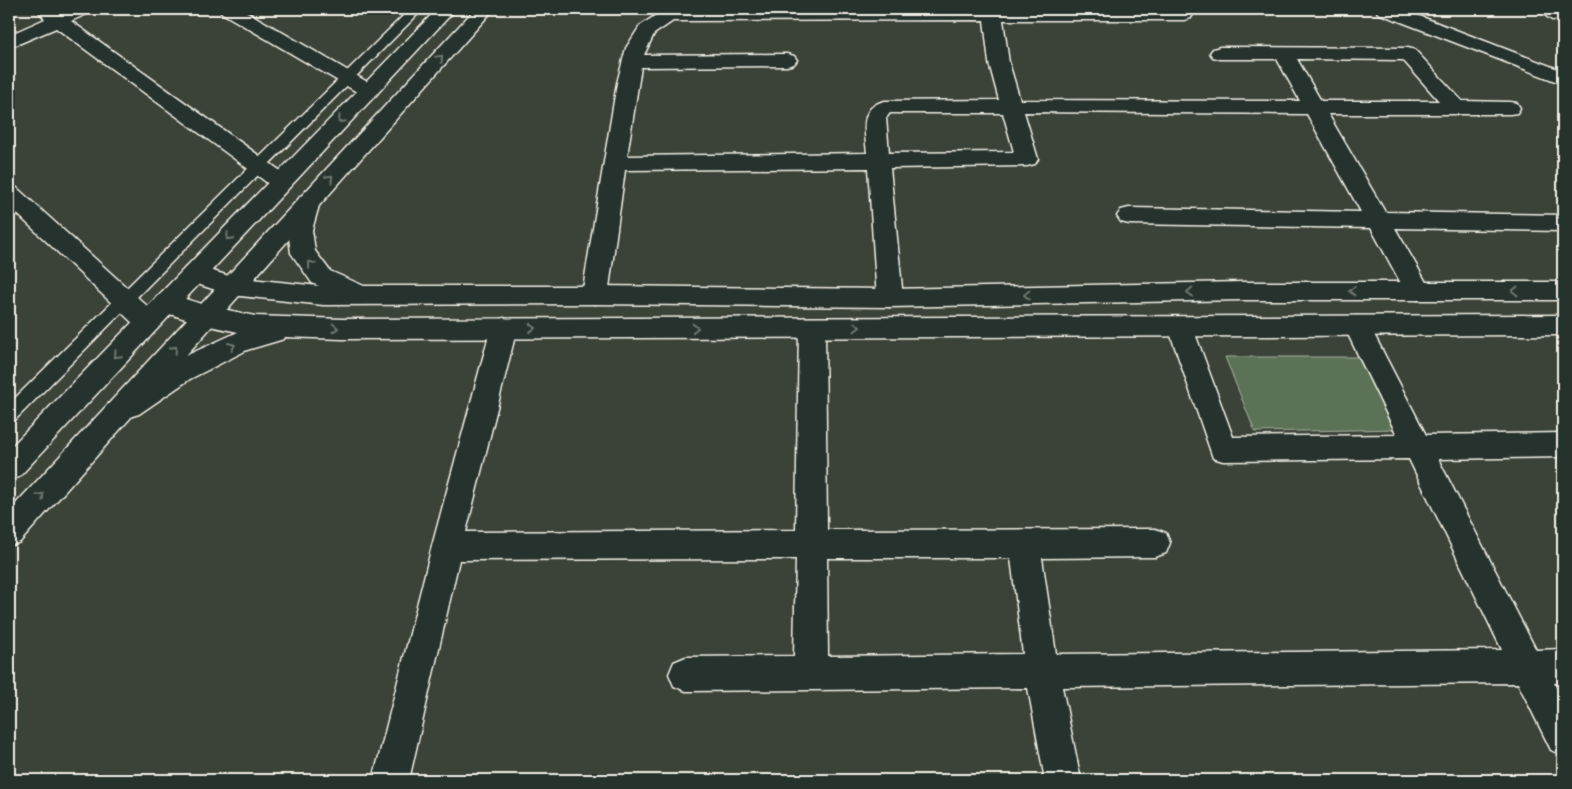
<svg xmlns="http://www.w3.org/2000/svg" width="1572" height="789" viewBox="0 0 1572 789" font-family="Kalam,sans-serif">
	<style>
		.green { fill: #5b7256; stroke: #a8b29f }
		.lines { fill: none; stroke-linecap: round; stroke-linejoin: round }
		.lane-casing { stroke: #f4f1e8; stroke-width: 3 }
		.street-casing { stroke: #f4f1e8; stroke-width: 3 }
		.secondary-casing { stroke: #f4f1e8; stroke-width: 3 }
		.highway-casing { stroke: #f4f1e8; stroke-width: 3 }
		.lane { fill: #26332d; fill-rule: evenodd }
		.street { fill: #26332d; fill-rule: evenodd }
		.secondary { fill: #26332d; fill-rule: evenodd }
		.highway { fill: #26332d; fill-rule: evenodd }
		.oneway { stroke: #6e766e }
	</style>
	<rect width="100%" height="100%" fill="#3b4339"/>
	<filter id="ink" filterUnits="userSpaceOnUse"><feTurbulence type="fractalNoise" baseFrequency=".02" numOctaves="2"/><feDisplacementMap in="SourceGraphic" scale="10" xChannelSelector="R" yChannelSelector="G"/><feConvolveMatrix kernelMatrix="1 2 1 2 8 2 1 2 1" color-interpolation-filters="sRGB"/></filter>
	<g filter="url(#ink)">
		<!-- green -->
		<polygon class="green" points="1225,357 1365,357 1401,429 1255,432"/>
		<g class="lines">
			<defs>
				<g id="lane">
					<polygon points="410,9 423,9 15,420 9,422 9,404"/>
					<polygon points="1563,11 1563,19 1552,20 1546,16 1548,13"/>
				</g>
				<g id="street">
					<polygon points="37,9 56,9 60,12 67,9 91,9 89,13 71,21 289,177 292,182 289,187 281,190 273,187 56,28 9,48 9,35 45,19"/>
					<polygon points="220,9 242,9 376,87 379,91 376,95 369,97 362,95 222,13"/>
					<path d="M669,9H1186L1191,10L1193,14L1191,18L1184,20H1003L1009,63L1020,100L1300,101L1277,59H1220L1213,57L1210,53L1213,49L1220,47L1408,48L1415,50L1462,101L1510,102L1517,103L1520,108L1517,113L1510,114H1328L1385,212L1563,215V231L1395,228L1431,291L1427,298L1418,300L1409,298L1371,228L1129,224L1121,222L1117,216L1121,210L1129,208L1361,212L1307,114L1024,112L1038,159L1035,164L1027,166L890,168L903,298L899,305L890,307L881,305L877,298L868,168L625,170L608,295L604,302L595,304L586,302L582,295L617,83L626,48L640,26L662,11ZM984,20L989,63L999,100L885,101C858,107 865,132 867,153L627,156L641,67L787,66L794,64L797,60L794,56L787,54L644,55L654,34L673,21ZM1297,59L1403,60L1439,101H1321ZM890,113H1003L1014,152L889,153L886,118Z"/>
					<polygon points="1376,9 1401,9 1563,71 1563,84 1378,13"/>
					<polygon points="9,185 17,188 157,315 161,322 157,329 148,332 139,329 9,206"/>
					<path d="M1357,316L1366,319L1426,435L1563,433V457L1438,459L1536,650L1563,649V683H1554L1563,702V756L1551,750L1518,683L1062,687L1081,780H1045L1028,688L686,691L674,686L669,674L674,662L686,657L794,656L796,559L459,560L409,780H373L432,546L491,328L495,321L504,318L513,321L517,328L466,532L796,530L799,328L803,321L812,318L821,321L825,328L827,530L1155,529L1166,533L1170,543L1166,553L1155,557L1042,558L1056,654L1502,650L1409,459L1223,461L1213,458L1168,327L1172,320L1181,317L1190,320L1233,437L1397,435L1344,326L1348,319ZM827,558H1011L1023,654L828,656Z"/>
				</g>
				<g id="secondary">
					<polygon points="308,194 316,196 320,202 312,230 315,251 330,271 364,286 595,286 890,289 1242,282 1563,282 1563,300 1242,300 890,307 595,304 323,305 231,295 185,280 182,274 185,268 194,265 232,277 319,286 312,283 291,253 288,230 300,196"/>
					<polygon points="166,293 205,305 255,316 342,319 1563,315 1563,335 342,339 285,337 284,339 247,350 190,379 139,414 129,417 119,414 115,406 119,398 170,363 238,332 205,325 157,310 153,303 157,296"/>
				</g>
				<g id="highway">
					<polygon points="437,9 456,9 19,477 9,480 9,449"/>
					<polygon points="475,9 494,9 20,542 9,546 9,511"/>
				</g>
			</defs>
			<!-- lane casing -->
			<use href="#lane" class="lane-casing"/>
			<!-- street casing -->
			<use href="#street" class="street-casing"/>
			<!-- secondary casing -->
			<use href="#secondary" class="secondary-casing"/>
			<!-- highway casing -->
			<use href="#highway" class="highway-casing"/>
			<!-- lane -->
			<use href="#lane" class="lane"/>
			<!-- street -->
			<use href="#street" class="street"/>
			<!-- secondary -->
			<use href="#secondary" class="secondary"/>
			<!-- highway -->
			<use href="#highway" class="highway"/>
		</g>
		<!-- one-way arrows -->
		<defs><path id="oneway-chevron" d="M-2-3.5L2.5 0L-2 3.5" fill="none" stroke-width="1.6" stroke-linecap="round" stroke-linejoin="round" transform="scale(1.25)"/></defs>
		<g class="oneway">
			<use href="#oneway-chevron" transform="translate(440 58) rotate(-47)"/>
			<use href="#oneway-chevron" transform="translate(341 120) rotate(134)"/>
			<use href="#oneway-chevron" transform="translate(330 178) rotate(-47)"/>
			<use href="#oneway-chevron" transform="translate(229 237) rotate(134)"/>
			<use href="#oneway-chevron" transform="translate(311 264) rotate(-127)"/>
			<use href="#oneway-chevron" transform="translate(1352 291) rotate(180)"/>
			<use href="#oneway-chevron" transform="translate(1515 291) rotate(180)"/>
			<use href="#oneway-chevron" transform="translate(1190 292) rotate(179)"/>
			<use href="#oneway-chevron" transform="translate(1027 295) rotate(179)"/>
			<use href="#oneway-chevron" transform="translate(857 327)"/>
			<use href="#oneway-chevron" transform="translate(335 328) rotate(2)"/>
			<use href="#oneway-chevron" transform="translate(532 328)"/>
			<use href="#oneway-chevron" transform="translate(695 328)"/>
			<use href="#oneway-chevron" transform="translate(232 346) rotate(-25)"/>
			<use href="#oneway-chevron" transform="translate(174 349) rotate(-48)"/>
			<use href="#oneway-chevron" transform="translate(117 355) rotate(134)"/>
			<use href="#oneway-chevron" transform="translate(41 496) rotate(-48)"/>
		</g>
	</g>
	<!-- margin -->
	<rect width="1572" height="789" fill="none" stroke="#26332d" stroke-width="30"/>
	<rect x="15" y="15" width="1542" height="759" fill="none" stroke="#f4f1e8" stroke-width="2" filter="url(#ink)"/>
</svg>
